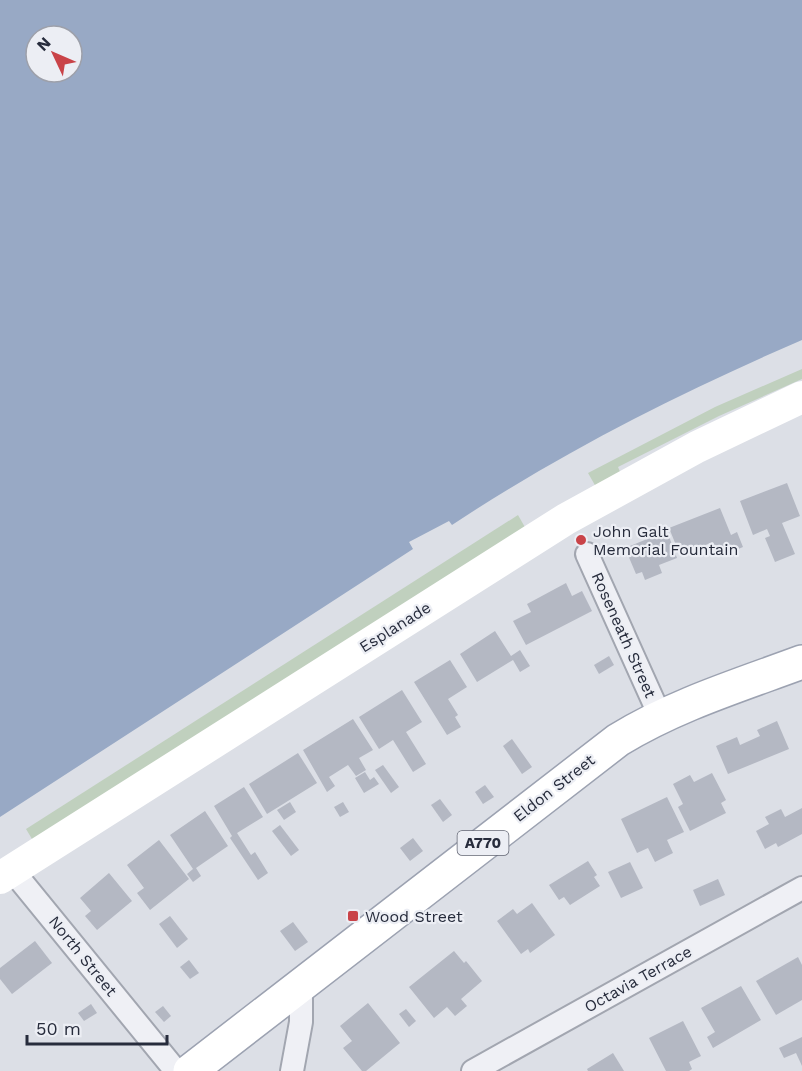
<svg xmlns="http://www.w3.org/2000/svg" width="802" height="1071" viewBox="0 0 802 1071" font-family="'Work Sans',sans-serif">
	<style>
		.green { fill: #c0d0be }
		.water { fill: #98a9c5; fill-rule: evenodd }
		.building { fill: #b4b8c3 }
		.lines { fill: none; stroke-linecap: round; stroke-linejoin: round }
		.street-casing { stroke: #a2a6b0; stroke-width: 26 }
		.primary-casing { stroke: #9ca2b1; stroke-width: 36 }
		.street { stroke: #eff0f5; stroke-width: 22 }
		.secondary { stroke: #fff; stroke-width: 32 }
		.primary { stroke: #fff; stroke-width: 33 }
		.poi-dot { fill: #c94348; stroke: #eceef4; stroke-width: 2 }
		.labels { text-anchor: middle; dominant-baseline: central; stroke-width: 4.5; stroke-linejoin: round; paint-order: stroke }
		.shield { fill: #eceef4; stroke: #626673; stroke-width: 1.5 }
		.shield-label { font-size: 15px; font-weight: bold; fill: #272c3c }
		.poi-label { font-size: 16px; fill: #272c3c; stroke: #eceef4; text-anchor: start }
		.street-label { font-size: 16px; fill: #272c3c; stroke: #eceef4 }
	</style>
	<rect width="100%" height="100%" fill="#dcdfe6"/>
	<!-- green -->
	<g class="green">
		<polygon points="802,369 802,379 719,416 618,467 621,474 596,487 588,473 715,407"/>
		<polygon points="518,515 526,529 35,844 26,829"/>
	</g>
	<!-- water -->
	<path class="water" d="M0,0H802V340C681,392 562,452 452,525L449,521L409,542L413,549L0,817ZM36,36H72V72H36Z"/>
	<!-- building -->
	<g class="building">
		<polygon points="787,483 800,516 782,523 795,554 775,562 765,538 770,536 767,529 753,535 740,501"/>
		<polygon points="720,508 731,535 737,532 743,547 719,557 713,542 680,555 669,528"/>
		<polygon points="667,531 677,558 659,565 662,573 645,580 642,572 636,574 625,548"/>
		<polygon points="566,583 572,596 582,591 592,611 526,645 513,621 531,612 527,604"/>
		<polygon points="495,631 511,656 520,650 530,666 520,672 513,660 477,682 460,654"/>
		<polygon points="609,656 614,665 599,674 594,665"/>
		<polygon points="450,660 467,687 448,699 458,715 455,717 461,727 447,735 414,682"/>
		<polygon points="402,690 422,722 406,732 426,764 413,772 393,740 379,749 359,717"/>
		<polygon points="353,719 373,750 359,758 366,770 356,776 348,765 329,777 335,786 327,792 303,750"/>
		<polygon points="777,721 789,749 728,774 716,746 737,737 740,745 760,736 757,730"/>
		<polygon points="512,739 532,767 522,774 503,746"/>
		<polygon points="298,753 317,783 267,814 249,784"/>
		<polygon points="383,765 399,787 391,793 375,770"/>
		<polygon points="365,772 370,780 374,777 379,784 364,793 355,778"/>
		<polygon points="712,773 726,800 721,803 726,813 690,831 678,807 683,804 673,784 690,775 694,782"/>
		<polygon points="485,785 494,797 483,804 475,792"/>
		<polygon points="244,787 263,817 237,833 251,855 255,852 268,873 258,880 230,838 232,836 214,806"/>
		<polygon points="667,797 684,832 667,840 673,853 655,862 648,848 637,853 621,819"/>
		<polygon points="440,799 452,815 443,822 431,805"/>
		<polygon points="290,802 296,812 284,820 277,810"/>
		<polygon points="343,802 349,812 340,817 334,807"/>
		<polygon points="802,808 802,834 778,847 776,843 765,849 756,831 769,824 765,817 781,809 785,817"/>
		<polygon points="205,811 228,846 196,868 201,876 193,882 187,874 193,869 170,835"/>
		<polygon points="280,825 299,850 291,856 272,831"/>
		<polygon points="413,838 423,851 410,861 400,848"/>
		<polygon points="159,840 189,879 150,910 137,893 144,888 127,865"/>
		<polygon points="588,861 597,875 594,877 600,886 570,905 564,897 559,900 549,885"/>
		<polygon points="630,862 643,888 621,898 608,872"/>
		<polygon points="109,873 132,901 97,930 85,916 91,911 80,898"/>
		<polygon points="718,879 725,895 700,906 693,890"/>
		<polygon points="532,903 555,935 530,953 528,949 521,954 497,921 513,909 517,914"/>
		<polygon points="170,916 188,939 177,948 159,924"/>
		<polygon points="293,922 308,942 295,951 280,931"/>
		<polygon points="35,941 52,963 12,994 0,979 0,968"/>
		<polygon points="454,951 464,963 466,961 482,981 461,999 467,1006 455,1016 447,1007 434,1018 409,987"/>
		<polygon points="798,957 802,965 802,1000 776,1015 756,981"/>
		<polygon points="189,960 199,973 190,979 180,967"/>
		<polygon points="741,986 761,1020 713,1048 707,1037 715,1032 701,1008"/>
		<polygon points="368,1003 400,1043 366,1071 362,1071 343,1048 352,1041 340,1026"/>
		<polygon points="91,1004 97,1013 84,1021 78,1013"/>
		<polygon points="163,1006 171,1016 164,1022 155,1012"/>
		<polygon points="406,1009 416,1021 409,1027 399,1014"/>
		<polygon points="683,1021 701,1056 689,1062 692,1069 689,1071 666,1071 649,1038"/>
		<polygon points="802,1037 802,1066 796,1053 784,1058 779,1048"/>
		<polygon points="613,1053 624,1071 588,1071 587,1069"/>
	</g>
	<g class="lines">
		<defs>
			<g id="street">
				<polyline points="587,554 660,716"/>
				<polyline points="12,870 176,1071"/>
				<polyline points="292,1071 301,1022 301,985"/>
				<polyline points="473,1071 802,888"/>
			</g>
			<path id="primary" d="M190,1071L618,740C675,705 740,685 802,662"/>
		</defs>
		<!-- street casing -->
		<use href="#street" class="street-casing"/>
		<!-- primary casing -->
		<use href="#primary" class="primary-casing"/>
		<!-- street -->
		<use href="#street" class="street"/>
		<!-- secondary -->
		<polyline class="secondary" points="0,878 566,519 697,447 802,397"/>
		<!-- primary -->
		<use href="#primary" class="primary"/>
	</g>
	<!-- markers -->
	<g class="poi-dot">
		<circle cx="581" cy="540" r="6"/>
		<rect x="347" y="910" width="12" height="12" rx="3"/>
	</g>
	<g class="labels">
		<!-- shield labels -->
		<rect class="shield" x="457.5" y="831" width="51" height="24" rx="4.5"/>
		<g class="shield-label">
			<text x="483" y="843">A770</text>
		</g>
		<!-- poi labels -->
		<g class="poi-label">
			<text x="593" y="531">John Galt<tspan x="593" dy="18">Memorial Fountain</tspan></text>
			<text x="365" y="916">Wood Street</text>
		</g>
		<!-- street labels -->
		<g class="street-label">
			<text transform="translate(395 627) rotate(-32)">Esplanade</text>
			<text transform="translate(624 635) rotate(66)">Roseneath Street</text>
			<text transform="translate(554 788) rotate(-38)">Eldon Street</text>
			<text transform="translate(83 956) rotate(51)">North Street</text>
			<text transform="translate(638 979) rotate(-29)">Octavia Terrace</text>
		</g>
	</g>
	<!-- north arrow -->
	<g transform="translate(54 54) rotate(314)"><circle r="28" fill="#eceef4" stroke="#9da0aa" stroke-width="1.5"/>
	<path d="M0-4.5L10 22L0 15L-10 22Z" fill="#c94348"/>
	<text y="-9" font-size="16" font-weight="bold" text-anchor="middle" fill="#272c3c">N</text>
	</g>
	<!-- scale -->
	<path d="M27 1035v9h140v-9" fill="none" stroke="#272c3c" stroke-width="3"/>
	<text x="36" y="1035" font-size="18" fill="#272c3c" stroke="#eceef4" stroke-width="4.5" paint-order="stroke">50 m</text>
</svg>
